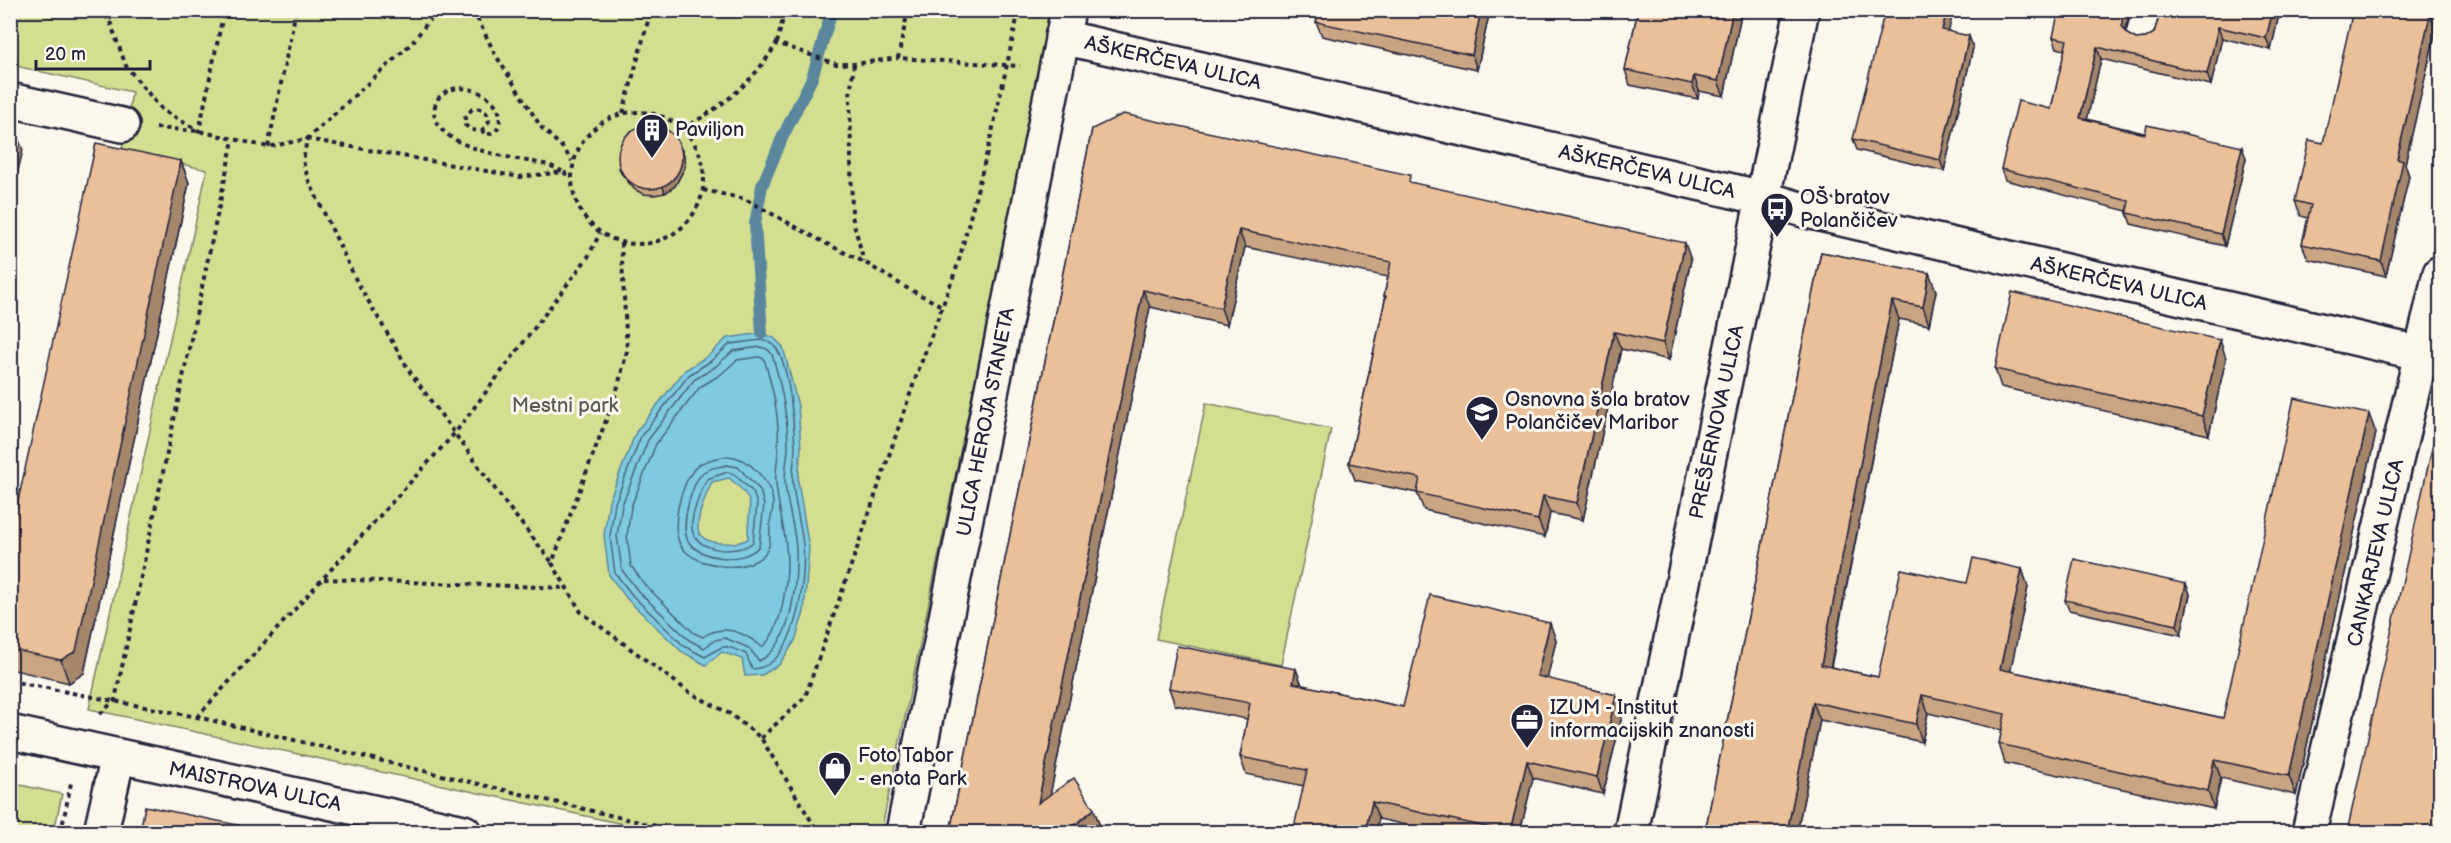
<svg xmlns="http://www.w3.org/2000/svg" width="2451" height="843" viewBox="0 0 2451 843" font-family="'Balsamiq Sans',sans-serif">
	<style>
		.green { fill: #d3de91; stroke: #7a8066; stroke-width: 1.5 }
		.water { fill: #7fcae0; stroke: #5a879e; stroke-width: 1.5; fill-rule: evenodd }
		.lines { fill: none; stroke-linecap: round; stroke-linejoin: round }
		.shore { stroke: #47657d; stroke-width: 1.5 }
		.stream { stroke: #5a879e; stroke-width: 12 }
		.minor-casing { stroke: #22223b; stroke-width: 38 }
		.path { stroke: #22223b; stroke-width: 4; stroke-dasharray: 4.5 4.5; stroke-linecap: butt }
		.minor { stroke: #fbf7ec; stroke-width: 33 }
		.wall { fill: #c9a584; stroke: #22223b; stroke-width: 1.5 }
		.shaded-wall { fill: #a4866c; stroke: #22223b; stroke-width: 1.5 }
		.building { fill: #eac09a; stroke: #22223b; stroke-width: 1.5 }
		.labels { text-anchor: middle; dominant-baseline: central; stroke-width: 6; stroke-linejoin: round; paint-order: stroke }
		.street-label { font-size: 20px; fill: #22223b; stroke: #fbf7ec }
		.poi-label { font-size: 20px; fill: #22223b; stroke: #fbf7ec; text-anchor: start }
		.park-label { font-size: 20px; fill: #575a55; stroke: #fbf7ec }
	</style>
	<rect width="100%" height="100%" fill="#fbf7ec"/>
	<filter id="ink" filterUnits="userSpaceOnUse"><feTurbulence type="fractalNoise" baseFrequency=".0167" numOctaves="2"/><feDisplacementMap in="SourceGraphic" scale="12" xChannelSelector="R" yChannelSelector="G"/><feConvolveMatrix kernelMatrix="1 2 1 2 8 2 1 2 1" color-interpolation-filters="sRGB"/></filter>
	<g filter="url(#ink)">
		<!-- green -->
		<g class="green">
			<polygon points="11,11 1052,11 881,832 660,832 89,709 207,170 122,150 132,92 11,65"/>
			<polygon points="1206,403 1331,429 1281,665 1156,639"/>
			<polygon points="11,783 62,794 54,832 11,832"/>
		</g>
		<!-- water -->
		<path class="water" d="M762,333L774,338L783,347L798,406L801,448L798,481L809,548L804,612L795,641L779,665L762,675L745,676L742,659L722,652L706,665L681,651L628,600L609,575L604,535L609,501L636,432L685,370L708,356L727,338ZM729,478C760,503 747,504 748,539C736,546 699,546 698,528C697,516 707,492 712,482Z"/>
		<g class="lines">
			<!-- shore -->
			<g class="shore">
				<path d="M761,340C767,341 772,343 776,348C789,364 794,425 795,446C795,458 792,470 793,482C794,503 801,524 803,545C806,579 797,668 752,669L746,654C722,643 725,645 705,657L684,646L633,596L615,573L610,536L615,503L641,436L689,375L711,361L730,344Z"/>
				<path d="M760,347L767,349L772,354C781,384 788,417 788,449C787,460 785,470 785,481C786,504 795,526 796,549C797,582 793,645 759,661L749,648L725,638L715,640L704,648L689,640L638,591L622,570L617,536L622,505L648,440L694,380L715,367L733,351Z"/>
				<path d="M759,357L764,359C773,387 780,420 778,450C778,460 775,471 776,482C777,503 784,525 786,546C789,572 784,630 762,647C745,633 723,623 703,637L694,633L645,585L631,566L627,536L631,507L656,444L700,387L720,375L737,360Z"/>
				<path d="M727,456C748,456 770,481 773,501C774,509 771,516 770,523C769,531 771,539 769,546C763,564 738,568 722,566C707,563 695,561 684,550C667,533 681,481 697,466C705,459 718,458 727,456Z"/>
				<path d="M727,465L738,467L760,490L764,505L759,546C745,564 701,561 688,541C680,527 691,481 704,472C710,467 720,467 727,465Z"/>
				<path d="M728,472L734,474L753,492L757,504L753,542C739,555 695,553 692,529C690,517 701,490 707,479Z"/>
			</g>
			<!-- stream -->
			<polyline class="stream" points="762,333 755,224 762,186 783,136 812,78 832,10"/>
			<defs>
				<g id="minor">
					<polyline points="2144,32 2149,10"/>
					<polyline points="1062,37 1763,198 1807,211 2440,358"/>
					<polyline points="10,100 122,125"/>
					<polyline points="10,732 464,832"/>
					<polyline points="101,832 118,756"/>
					<polyline points="903,832 1068,10"/>
					<polyline points="1631,832 1802,10"/>
					<polyline points="2309,832 2440,273"/>
				</g>
			</defs>
			<!-- minor casing -->
			<use href="#minor" class="minor-casing"/>
			<!-- path -->
			<g class="path">
				<polyline points="97,10 109,19 126,66 162,110 199,131 224,10"/>
				<polyline points="437,10 412,43 307,139 303,161 308,179 356,280 410,372 506,504 552,562"/>
				<polyline points="473,10 495,54 541,127 563,148 572,161"/>
				<polyline points="908,10 898,58 1020,66"/>
				<polyline points="109,19 118,10"/>
				<polyline points="777,43 785,10"/>
				<polyline points="854,64 850,95 852,216 864,262"/>
				<circle cx="638" cy="178" r="66"/>
				<polyline points="623,113 651,10"/>
				<polyline points="156,128 199,131 268,147 307,139 520,177 563,172 571,177"/>
				<path d="M683,129C725,104 751,85 777,43L836,64H854L898,58"/>
				<path d="M482,131L489,121C488,111 481,107 472,109L465,118V125L471,130L482,131L487,135L496,131C518,96 444,69 435,106C425,149 522,159 549,165L562,171"/>
				<polyline points="268,147 296,10"/>
				<polyline points="703,190 745,199 827,244 864,262 905,287 942,306"/>
				<polyline points="621,243 627,351 616,394 552,563 581,612 689,692 730,714 761,738 818,832"/>
				<polyline points="324,579 567,588"/>
				<polyline points="10,681 197,717 681,832"/>
				<polyline points="100,714 115,700 233,140"/>
				<polyline points="197,717 455,433 588,257 600,233"/>
				<polyline points="761,738 805,697 844,586 917,374 958,264 991,137 1019,10"/>
				<polyline points="61,832 71,783"/>
			</g>
			<!-- minor -->
			<use href="#minor" class="minor"/>
		</g>
		<!-- wall -->
		<g class="wall">
			<polygon points="1490,10 1477,70 1322,36 1316,22"/>
			<polygon points="1638,10 1742,10 1724,96 1699,91 1698,99 1630,85 1625,70"/>
			<polygon points="2161,10 2280,10 2271,50 2222,38 2211,85 2101,59 2087,119 2246,158 2225,246 2131,224 2127,213 2127,211 2005,180 2001,169 2051,109 2065,50 2057,48 2053,37 2126,28 2127,34 2136,39 2146,38 2154,33"/>
			<polygon points="2430,15 2436,30 2405,164 2409,176 2386,276 2308,259 2302,244 2308,218 2301,216 2295,201 2323,143"/>
			<polygon points="1949,32 1969,36 1973,48 1944,171 1857,150 1853,139"/>
			<polygon points="1092,129 1413,183 1691,260 1669,360 1621,349 1583,520 1550,513 1545,537 1424,510 1417,493 1355,480 1349,463 1385,300 1384,296 1388,277 1245,247 1227,325 1150,307 1050,795 1100,826 1093,832 950,832"/>
			<polygon points="684,155 685,167 675,186 665,193 654,195 643,194 634,189 621,173 619,168"/>
			<polygon points="181,161 189,183 84,673 69,683 10,669 10,538"/>
			<polygon points="1821,252 1929,273 1936,291 1929,325 1899,319 1831,667 1878,677 1967,583 2022,569 2028,587 2010,671 2223,718 2376,433 2296,795 2221,778 2214,809 2005,763 1999,744 2002,730 1928,713 1922,742 1820,720 1797,832 1705,832"/>
			<polygon points="2226,358 2209,435 2001,387 1995,369"/>
			<polygon points="2186,584 2190,594 2181,635 2069,610 2065,600"/>
			<polygon points="1556,640 1547,679 1616,695 1623,712 1603,794 1533,778 1520,832 1438,832 1379,819 1304,786 1246,774 1240,757 1247,719 1175,705 1169,688 1296,669 1302,685 1403,707"/>
		</g>
		<!-- shaded-wall -->
		<g class="shaded-wall">
			<polygon points="1481,10 1490,10 1477,70 1472,55"/>
			<polygon points="1733,10 1742,10 1724,96 1718,81"/>
			<polygon points="1947,10 1954,10 1946,41 1942,30"/>
			<polygon points="2123,10 2130,10 2126,28 2126,37 2122,26 2122,17"/>
			<polygon points="2273,10 2280,10 2271,50 2266,38"/>
			<polygon points="2430,15 2436,30 2405,164 2409,176 2386,276 2381,261 2397,159"/>
			<polygon points="2218,27 2222,38 2211,85 2207,74"/>
			<polygon points="1969,36 1973,48 1944,171 1940,160"/>
			<polygon points="2097,47 2101,59 2085,129 2080,118"/>
			<polygon points="1694,76 1699,91 1698,99 1692,84"/>
			<polygon points="17,135 23,150 10,204 10,165"/>
			<polygon points="2242,147 2246,158 2225,246 2221,234"/>
			<polygon points="682,150 684,155 685,167 675,186 665,193 663,187"/>
			<polygon points="181,161 189,183 84,673 69,683 61,660"/>
			<polygon points="1239,230 1245,247 1227,325 1221,308"/>
			<polygon points="1685,243 1691,260 1669,360 1663,343"/>
			<polygon points="1929,273 1936,291 1929,325 1923,307"/>
			<polygon points="1143,290 1150,307 1045,820 1038,803"/>
			<polygon points="1892,301 1899,319 1827,684 1821,665"/>
			<polygon points="1614,332 1621,349 1583,520 1577,503"/>
			<polygon points="2220,340 2226,358 2209,435 2202,416"/>
			<polygon points="2369,414 2376,433 2296,795 2289,776"/>
			<polygon points="1543,496 1550,513 1545,537 1538,520"/>
			<polygon points="2022,569 2028,587 2007,688 2000,669"/>
			<polygon points="2186,584 2190,594 2181,635 2177,625"/>
			<polygon points="1550,623 1556,640 1544,694 1537,676"/>
			<polygon points="1296,669 1302,686 1293,683"/>
			<polygon points="1616,695 1623,712 1603,794 1597,777"/>
			<polygon points="1922,695 1928,713 1922,742 1916,724"/>
			<polygon points="1813,702 1820,720 1797,832 1787,832"/>
			<polygon points="2214,760 2221,778 2214,809 2208,791"/>
			<polygon points="1527,761 1533,778 1520,832 1510,832"/>
			<polygon points="1372,802 1379,819 1376,832 1365,832"/>
			<polygon points="1094,809 1100,826 1093,832 1069,832 1068,831"/>
		</g>
		<!-- building -->
		<g class="building">
			<polygon points="1319,10 1481,10 1472,55 1316,22"/>
			<polygon points="1638,10 1733,10 1718,81 1694,76 1692,84 1625,70"/>
			<polygon points="1885,10 1947,10 1942,30 1969,36 1940,160 1853,139"/>
			<polygon points="2059,10 2123,10 2122,17 2122,26 2127,34 2136,39 2146,38 2154,33 2161,10 2273,10 2266,38 2218,27 2207,74 2097,47 2080,118 2145,134 2147,125 2242,147 2221,234 2127,213 2129,201 2001,169 2018,101 2051,109 2067,40 2053,37"/>
			<polygon points="2353,10 2412,10 2430,15 2397,159 2403,161 2381,261 2302,244 2311,205 2295,201 2309,140 2323,143"/>
			<polygon points="1123,114 1410,175 1409,182 1685,243 1663,343 1614,332 1577,503 1543,496 1538,520 1417,493 1420,478 1349,463 1386,296 1384,296 1391,262 1239,230 1221,308 1143,290 1038,803 1074,778 1094,809 1068,831 1074,832 950,832 1092,129"/>
			<circle cx="650" cy="157" r="32"/>
			<polygon points="10,134 17,135 10,165"/>
			<polygon points="96,143 181,161 76,651 61,660 10,649 10,538"/>
			<polygon points="1821,252 1929,273 1923,307 1892,301 1821,665 1878,677 1901,569 1967,583 1973,558 2022,569 2000,669 2223,718 2294,398 2369,414 2289,776 2214,760 2208,791 1999,744 2005,714 1922,695 1916,724 1813,702 1787,832 1705,832"/>
			<polygon points="2012,292 2220,340 2202,416 1995,369"/>
			<polygon points="2440,412 2440,832 2347,832"/>
			<polygon points="2074,559 2186,584 2177,625 2065,600"/>
			<polygon points="1430,595 1550,623 1537,676 1616,695 1597,777 1527,761 1510,832 1372,802 1365,832 1293,832 1307,770 1240,757 1250,703 1169,688 1177,646 1296,669 1293,683 1403,707"/>
			<polygon points="145,806 272,832 140,832"/>
		</g>
	</g>
	<!-- icons -->
	<defs>
		<symbol id="building-pin" viewBox="-11 -11 22 30"><path d="M0 17L-7.5 6A9.5 9.5 0 1 1 7.5 6Z" fill="#22223b" stroke="#fbf7ec"/><path d="M-4-6H4V6H1V3H-1V6H-4ZM-2.5-4.3h1.7v1.8h-1.7ZM.8-4.3h1.7v1.8H.8ZM-2.5-1h1.7V.8h-1.7ZM.8-1h1.7V.8H.8Z" fill="#fff"/></symbol>
		<symbol id="bus-pin" viewBox="-11 -11 22 30"><path d="M0 17L-7.5 6A9.5 9.5 0 1 1 7.5 6Z" fill="#22223b" stroke="#fbf7ec"/><path d="M-5-6H5V4H4V6H2V4H-2V6H-4V4H-5ZM-3.5-4V0h7V-4ZM-3.5 1.2v1.5H-2V1.2ZM2 1.2v1.5H3.5V1.2Z" fill="#fff"/></symbol>
		<symbol id="school-pin" viewBox="-11 -11 22 30"><path d="M0 17L-7.5 6A9.5 9.5 0 1 1 7.5 6Z" fill="#22223b" stroke="#fbf7ec"/><path d="M0-5L7-2L0 1L-7-2ZM-4 1L0 2.5L4 1V4Q0 6-4 4Z" fill="#fff"/></symbol>
		<symbol id="office-pin" viewBox="-11 -11 22 30"><path d="M0 17L-7.5 6A9.5 9.5 0 1 1 7.5 6Z" fill="#22223b" stroke="#fbf7ec"/><path d="M-6-3h4V-5.5h4V-3h4V5H-6ZM-1-4.5V-3h2v-1.5ZM-6 0V1H6V0Z" fill="#fff"/></symbol>
		<symbol id="shop-pin" viewBox="-11 -11 22 30"><path d="M0 17L-7.5 6A9.5 9.5 0 1 1 7.5 6Z" fill="#22223b" stroke="#fbf7ec"/><path d="M-5-2.5h2.3a2.7 3.5 0 0 1 5.4 0H5L5.5 6h-11ZM-1.5-2.5h3a1.5 2.3 0 0 0-3 0Z" fill="#fff"/></symbol>
	</defs>
	<g fill-rule="evenodd">
		<use href="#building-pin" x="633" y="111" width="38" height="52"/>
		<use href="#bus-pin" x="1758" y="190" width="38" height="52"/>
		<use href="#school-pin" x="1463" y="393" width="38" height="52"/>
		<use href="#office-pin" x="1508" y="701" width="38" height="52"/>
		<use href="#shop-pin" x="816" y="749" width="38" height="52"/>
	</g>
	<g class="labels">
		<!-- street labels -->
		<g class="street-label">
			<text transform="translate(1173 63) rotate(13)">AŠKERČEVA ULICA</text>
			<text transform="translate(1647 172) rotate(13)">AŠKERČEVA ULICA</text>
			<text transform="translate(2119 284) rotate(13)">AŠKERČEVA ULICA</text>
			<text transform="translate(986 422) rotate(-79)">ULICA HEROJA STANETA</text>
			<text transform="translate(1717 422) rotate(-78)">PREŠERNOVA ULICA</text>
			<text transform="translate(2376 553) rotate(-77)">CANKARJEVA ULICA</text>
			<text transform="translate(255 787) rotate(12)">MAISTROVA ULICA</text>
		</g>
		<!-- poi labels -->
		<g class="poi-label">
			<text x="675" y="130">Paviljon</text>
			<text x="1800" y="198">OŠ bratov<tspan x="1800" dy="23">Polančičev</tspan></text>
			<text x="1505" y="400">Osnovna šola bratov<tspan x="1505" dy="23">Polančičev Maribor</tspan></text>
			<text x="1550" y="708">IZUM - Institut<tspan x="1550" dy="23">informacijskih znanosti</tspan></text>
			<text x="858" y="756">Foto Tabor<tspan x="858" dy="23">- enota Park</tspan></text>
		</g>
		<!-- park labels -->
		<g class="park-label">
			<text x="565" y="406">Mestni park</text>
		</g>
	</g>
	<!-- margin -->
	<rect width="2451" height="843" fill="none" stroke="#fbf7ec" stroke-width="36"/>
	<rect x="18" y="18" width="2415" height="807" fill="none" stroke="#22223b" stroke-width="2" filter="url(#ink)"/>
	<!-- scale -->
	<path d="M36 60v9h114v-9" fill="none" stroke="#22223b" stroke-width="3"/>
	<text x="45" y="60" font-size="18" fill="#22223b" stroke="#fbf7ec" stroke-width="4.5" paint-order="stroke">20 m</text>
</svg>
